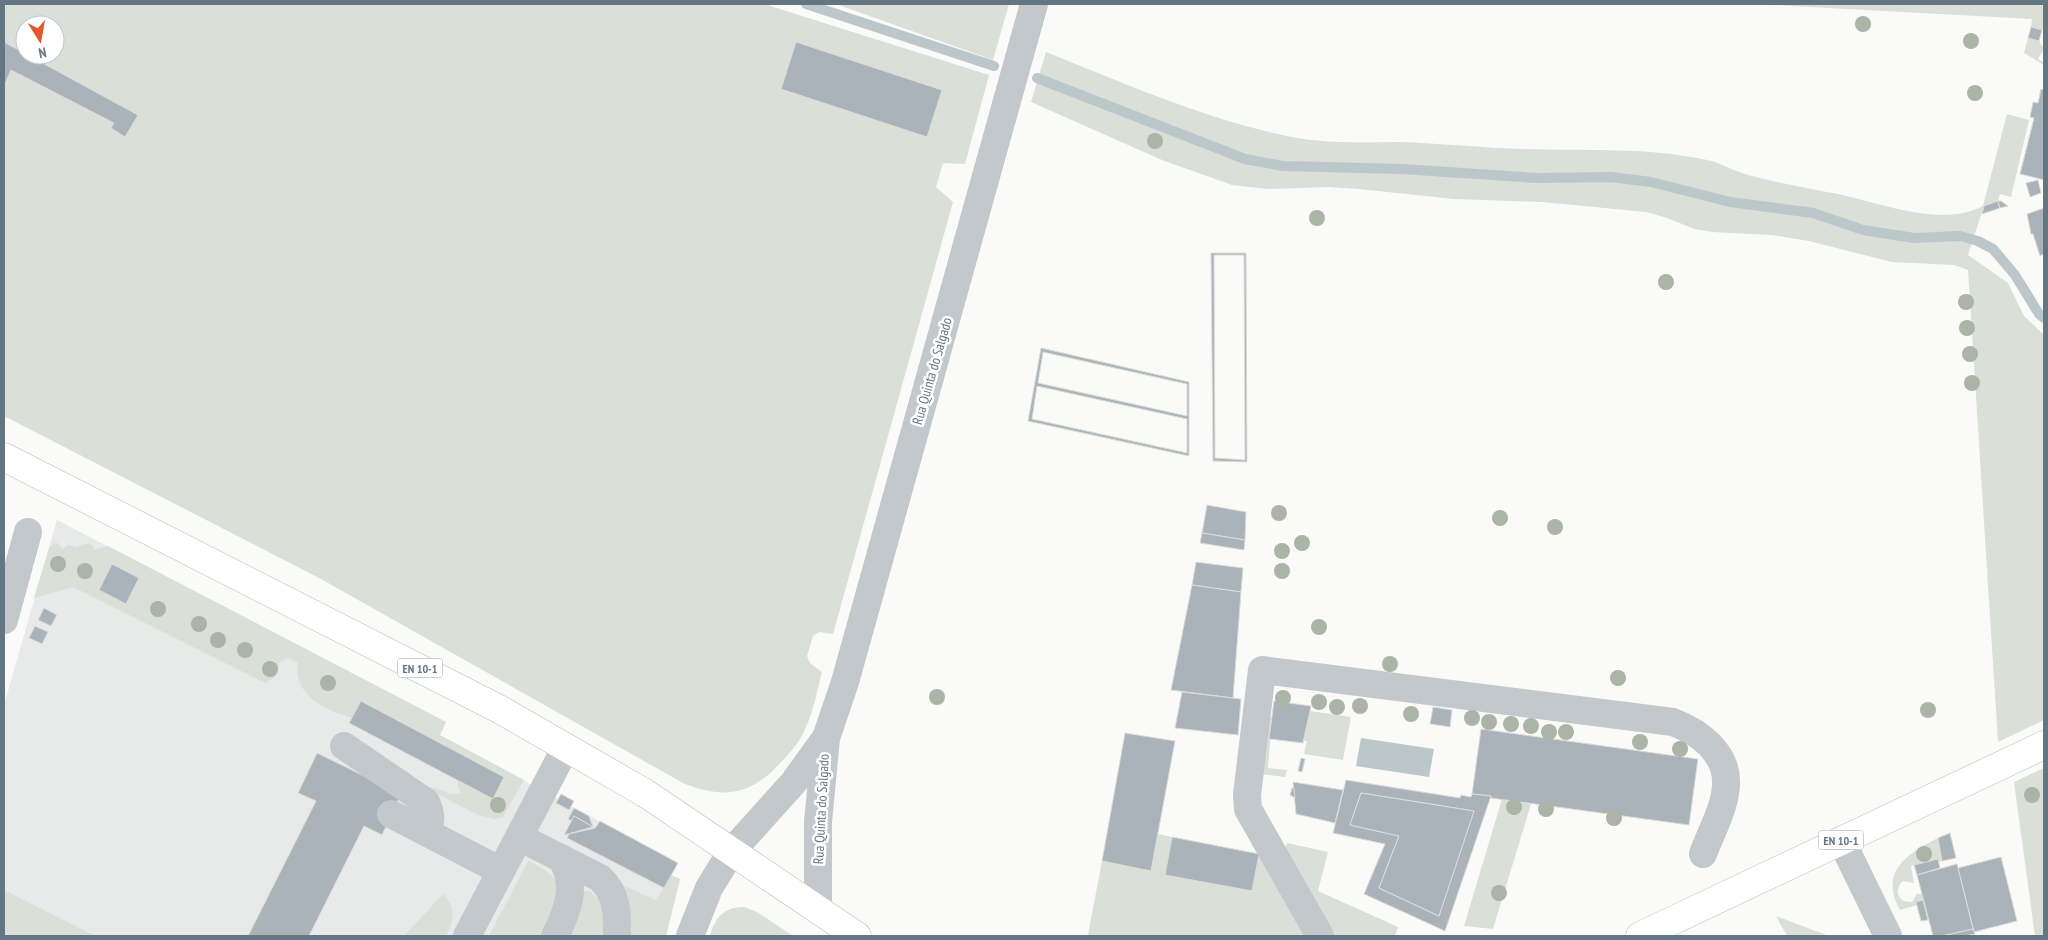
<svg xmlns="http://www.w3.org/2000/svg" width="2048" height="940" viewBox="0 0 2048 940" font-family="'PT Sans Narrow',sans-serif">
	<style>
		.built { fill: #e8e9e9 }
		.green { fill: #dadfd7; fill-rule: evenodd }
		.water { fill: #bbc7cb }
		.lines { fill: none; stroke-linecap: round; stroke-linejoin: round }
		.stream { stroke: #bbc7cb; stroke-width: 10 }
		.building { fill: #aab3b9; stroke: #dcdcda; fill-rule: evenodd }
		.major-casing { stroke: #b5babe; stroke-width: 29 }
		.minor { stroke: #c3c8cc; stroke-width: 28 }
		.major { stroke: #fff; stroke-width: 28 }
		.tree { fill: #aab4a7 }
		.labels { text-anchor: middle; dominant-baseline: central; stroke-width: 5; stroke-linejoin: round; paint-order: stroke }
		.shield { fill: #fff; stroke: #939fa8; stroke-width: 1 }
		.shield-label { font-size: 12px; font-weight: bold; fill: #657683 }
		.street-label { font-size: 14px; fill: #657683; stroke: #fff }
	</style>
	<rect width="100%" height="100%" fill="#fafaf8"/>
	<!-- built -->
	<polygon class="built" points="57,520 446,722 440,735 558,799 561,794 574,801 571,806 678,863 671,875 680,879 666,936 4,936 4,705"/>
	<!-- green -->
	<g class="green">
		<path d="M4,4H764L989,75L965,164L943,163L936,187L953,202L833,634L819,632L813,636L807,656L810,663L822,672C817,690 814,710 806,727C801,740 792,751 782,761C752,795 724,800 683,783L321,579L4,416ZM25,25H55V55H25Z"/>
		<polygon points="836,4 1009,4 993,60"/>
		<polygon points="1753,4 2044,4 2044,31 2031,27 2032,19"/>
		<polygon points="2028,38 2039,41 2044,49 2038,59 2044,63 2044,65 2024,53"/>
		<path d="M1046,52C1126,84 1207,120 1292,137C1327,144 1362,142 1398,142C1440,143 1482,148 1524,149C1585,151 1646,147 1707,160C1721,163 1734,171 1748,175C1778,183 1807,188 1838,194C1880,203 1943,228 1983,206L2007,114L2029,120L2011,197L2000,194L1998,201L1984,206L1968,255L2008,283L2024,316L2044,335V720L1998,742L1968,270L1954,265L1892,262L1809,241L1772,235L1712,232L1695,229L1664,217L1646,212L1542,202L1454,199L1359,189L1328,187L1267,189L1232,185L1162,160L1031,102Z"/>
		<path d="M56,542L63,549L68,545L76,547L88,543L93,546L94,550L108,546L446,722L440,735L524,780L503,817L495,819L478,815L422,786L436,788L451,794L462,793L458,787V781L493,799L504,777L362,701L352,718C326,710 292,695 298,663L287,658L279,662C279,674 276,678 265,683L73,587L34,598L49,548Z"/>
		<polygon points="1310,711 1351,717 1343,760 1304,754 1307,741 1304,741"/>
		<polygon points="1267,717 1272,718 1268,768 1287,770 1285,777 1261,774"/>
		<polygon points="2044,768 2044,936 2035,936 2014,782"/>
		<polygon points="1502,799 1531,804 1493,929 1464,926"/>
		<polygon points="1158,834 1172,837 1165,875 1252,891 1259,854 1310,936 1088,935 1102,861 1151,871"/>
		<path d="M1938,838L1942,861L1939,862L1938,859L1911,866L1914,883L1903,881C1896,888 1896,895 1903,901L1912,902L1917,894H1922L1923,900L1917,902V905L1900,910C1879,871 1907,854 1938,838Z"/>
		<polygon points="1287,843 1328,852 1318,891 1398,927 1395,936 1330,936 1283,854"/>
		<path d="M528,861C574,882 559,898 543,936H489Z"/>
		<polygon points="671,875 680,879 666,936 627,936 620,884 656,900"/>
		<polygon points="4,890 95,936 4,936"/>
		<polygon points="584,891 590,891 603,904 606,936 566,936 579,896"/>
		<path d="M443,894C456,909 455,918 446,936H404Z"/>
		<path d="M744,907L757,912L793,936H710C715,917 724,907 744,907Z"/>
		<polygon points="1776,916 1829,936 1787,936"/>
	</g>
	<!-- water -->
	<polygon class="water" points="1361,738 1434,749 1429,777 1356,766"/>
	<g class="lines">
		<!-- stream -->
		<g class="stream">
			<polyline points="806,4 994,66"/>
			<polyline points="1037,78 1245,159 1283,166 1402,169 1536,178 1611,177 1651,182 1730,202 1813,213 1863,230 1914,238 1960,236 1978,241 1993,249 2015,275 2039,314 2044,318"/>
		</g>
	</g>
	<!-- building -->
	<g class="building">
		<polygon points="2031,27 2042,30 2039,41 2028,38"/>
		<polygon points="4,42 138,115 125,137 111,128 114,123 11,70 4,86"/>
		<polygon points="796,42 942,90 927,137 781,89"/>
		<polygon points="2041,89 2044,90 2044,180 2020,174 2034,118 2030,117 2033,102 2038,103"/>
		<polygon points="2038,180 2041,193 2030,197 2026,183"/>
		<polygon points="1998,201 2000,208 1982,214 1984,206"/>
		<polygon points="1998,201 2001,201 2008,206 2000,208"/>
		<polygon points="2044,208 2044,254 2040,256 2033,234 2031,234 2027,214"/>
		<path d="M1211,253H1246L1247,462L1213,461ZM1214,255H1244L1245,460L1215,458Z"/>
		<path d="M1041,348L1189,382V456L1028,421ZM1043,352L1187,384V416L1038,383ZM1037,386L1187,419V453L1032,419Z"/>
		<polygon points="1207,505 1246,512 1245,540 1202,533"/>
		<polygon points="1202,533 1245,540 1244,550 1200,543"/>
		<polygon points="1196,562 1243,568 1241,592 1192,585"/>
		<polygon points="112,564 139,578 126,604 99,590"/>
		<polygon points="1192,585 1241,592 1233,698 1171,690"/>
		<polygon points="44,608 57,615 51,626 38,620"/>
		<polygon points="35,626 48,632 42,644 29,638"/>
		<polygon points="1182,692 1241,699 1238,735 1175,728"/>
		<polygon points="361,701 504,777 493,799 349,723"/>
		<polygon points="1274,701 1311,706 1303,743 1269,739"/>
		<polygon points="1433,707 1452,710 1450,727 1430,724"/>
		<polygon points="1481,729 1698,759 1689,825 1491,798 1491,796 1472,794"/>
		<polygon points="1125,733 1175,741 1151,871 1102,861"/>
		<polygon points="317,753 401,794 382,835 364,826 309,936 248,936 316,801 298,793"/>
		<polygon points="1301,758 1305,759 1302,772 1298,771"/>
		<path d="M1346,780L1460,798L1461,795L1471,797L1472,794L1491,796L1445,931L1364,894L1385,844L1333,833ZM1361,793L1474,811L1439,916L1379,888L1399,836L1350,825Z"/>
		<polygon points="1293,782 1343,790 1335,823 1296,814"/>
		<polygon points="1292,788 1294,788 1295,798 1290,795"/>
		<polygon points="1361,793 1474,811 1439,916 1379,888 1399,836 1350,825"/>
		<polygon points="561,794 574,801 569,810 556,803"/>
		<polygon points="574,808 589,816 593,827 574,816 572,821 568,819"/>
		<polygon points="574,816 593,827 564,835"/>
		<polygon points="600,821 678,863 664,888 567,838 569,834 595,828"/>
		<polygon points="1950,833 1956,858 1942,861 1938,838"/>
		<polygon points="1172,837 1259,854 1252,891 1165,875"/>
		<polygon points="2001,857 2017,921 1974,932 1958,868"/>
		<polygon points="1938,859 1940,868 1917,875 1914,865"/>
		<polygon points="1957,864 1973,929 1942,936 1933,936 1917,875"/>
		<polygon points="1923,900 1928,920 1921,921 1916,902"/>
		<polygon points="1973,929 1975,934 1965,936 1942,936"/>
	</g>
	<g class="lines">
		<defs>
			<g id="major">
				<polyline points="4,457 501,710 645,793 857,936"/>
				<polyline points="1640,936 2044,745"/>
			</g>
		</defs>
		<!-- major casing -->
		<use href="#major" class="major-casing"/>
		<!-- minor -->
		<g class="minor">
			<polyline points="4,620 28,532"/>
			<path d="M344,746L426,802C431,814 432,820 427,832"/>
			<polyline points="391,814 501,871"/>
			<path d="M519,837L600,878C618,895 617,913 617,936"/>
			<polyline points="1841,840 1888,936"/>
			<polyline points="818,910 818,822 826,738 845,682 1034,4"/>
			<polyline points="467,936 566,747"/>
			<path d="M555,936C568,911 578,884 561,858"/>
			<polyline points="690,936 709,888 731,852 794,782 825,739"/>
			<path d="M1320,936L1248,809L1247,795L1262,670L1673,722C1699,732 1728,753 1726,785C1725,808 1711,832 1703,854"/>
		</g>
		<!-- major -->
		<use href="#major" class="major"/>
	</g>
	<!-- trees -->
	<g class="tree">
		<circle cx="1863" cy="24" r="8"/>
		<circle cx="1971" cy="41" r="8"/>
		<circle cx="1975" cy="93" r="8"/>
		<circle cx="1155" cy="141" r="8"/>
		<circle cx="1317" cy="218" r="8"/>
		<circle cx="1666" cy="282" r="8"/>
		<circle cx="1966" cy="302" r="8"/>
		<circle cx="1967" cy="328" r="8"/>
		<circle cx="1970" cy="354" r="8"/>
		<circle cx="1972" cy="383" r="8"/>
		<circle cx="1279" cy="513" r="8"/>
		<circle cx="1500" cy="518" r="8"/>
		<circle cx="1555" cy="527" r="8"/>
		<circle cx="1302" cy="543" r="8"/>
		<circle cx="1282" cy="551" r="8"/>
		<circle cx="58" cy="564" r="8"/>
		<circle cx="85" cy="571" r="8"/>
		<circle cx="1282" cy="571" r="8"/>
		<circle cx="158" cy="609" r="8"/>
		<circle cx="199" cy="624" r="8"/>
		<circle cx="1319" cy="627" r="8"/>
		<circle cx="218" cy="640" r="8"/>
		<circle cx="245" cy="650" r="8"/>
		<circle cx="1390" cy="664" r="8"/>
		<circle cx="270" cy="669" r="8"/>
		<circle cx="1618" cy="678" r="8"/>
		<circle cx="328" cy="683" r="8"/>
		<circle cx="937" cy="697" r="8"/>
		<circle cx="1283" cy="698" r="8"/>
		<circle cx="1319" cy="702" r="8"/>
		<circle cx="1360" cy="706" r="8"/>
		<circle cx="1337" cy="707" r="8"/>
		<circle cx="1928" cy="710" r="8"/>
		<circle cx="1411" cy="714" r="8"/>
		<circle cx="1472" cy="718" r="8"/>
		<circle cx="1489" cy="722" r="8"/>
		<circle cx="1511" cy="724" r="8"/>
		<circle cx="1531" cy="726" r="8"/>
		<circle cx="1549" cy="732" r="8"/>
		<circle cx="1566" cy="732" r="8"/>
		<circle cx="1640" cy="742" r="8"/>
		<circle cx="1680" cy="749" r="8"/>
		<circle cx="2032" cy="795" r="8"/>
		<circle cx="498" cy="805" r="8"/>
		<circle cx="1514" cy="807" r="8"/>
		<circle cx="1546" cy="809" r="8"/>
		<circle cx="1614" cy="818" r="8"/>
		<circle cx="1924" cy="854" r="8"/>
		<circle cx="1499" cy="893" r="8"/>
	</g>
	<g class="labels">
		<!-- shield labels -->
		<g class="shield">
			<rect x="397.5" y="658.5" width="45" height="19" rx="4"/>
			<rect x="1818.5" y="830.5" width="45" height="19" rx="4"/>
		</g>
		<g class="shield-label">
			<text x="420" y="668">EN 10-1</text>
			<text x="1841" y="840">EN 10-1</text>
		</g>
		<!-- street labels -->
		<g class="street-label">
			<text transform="translate(932 371) rotate(-74)">Rua Quinta do Salgado</text>
			<text transform="translate(821 809) rotate(-87)">Rua Quinta do Salgado</text>
		</g>
	</g>
	<!-- border -->
	<rect width="2048" height="940" fill="none" stroke="#657683" stroke-width="10"/>
	<!-- north arrow -->
	<g transform="translate(40 40) rotate(169)"><circle r="24" fill="#ffffff" stroke="#c1c8cd"/>
	<path d="M0-4L9 19L0 12L-9 19Z" fill="#e4572e"/>
	<text y="-8" font-size="14" font-weight="bold" text-anchor="middle" fill="#657683">N</text>
	</g>
</svg>
